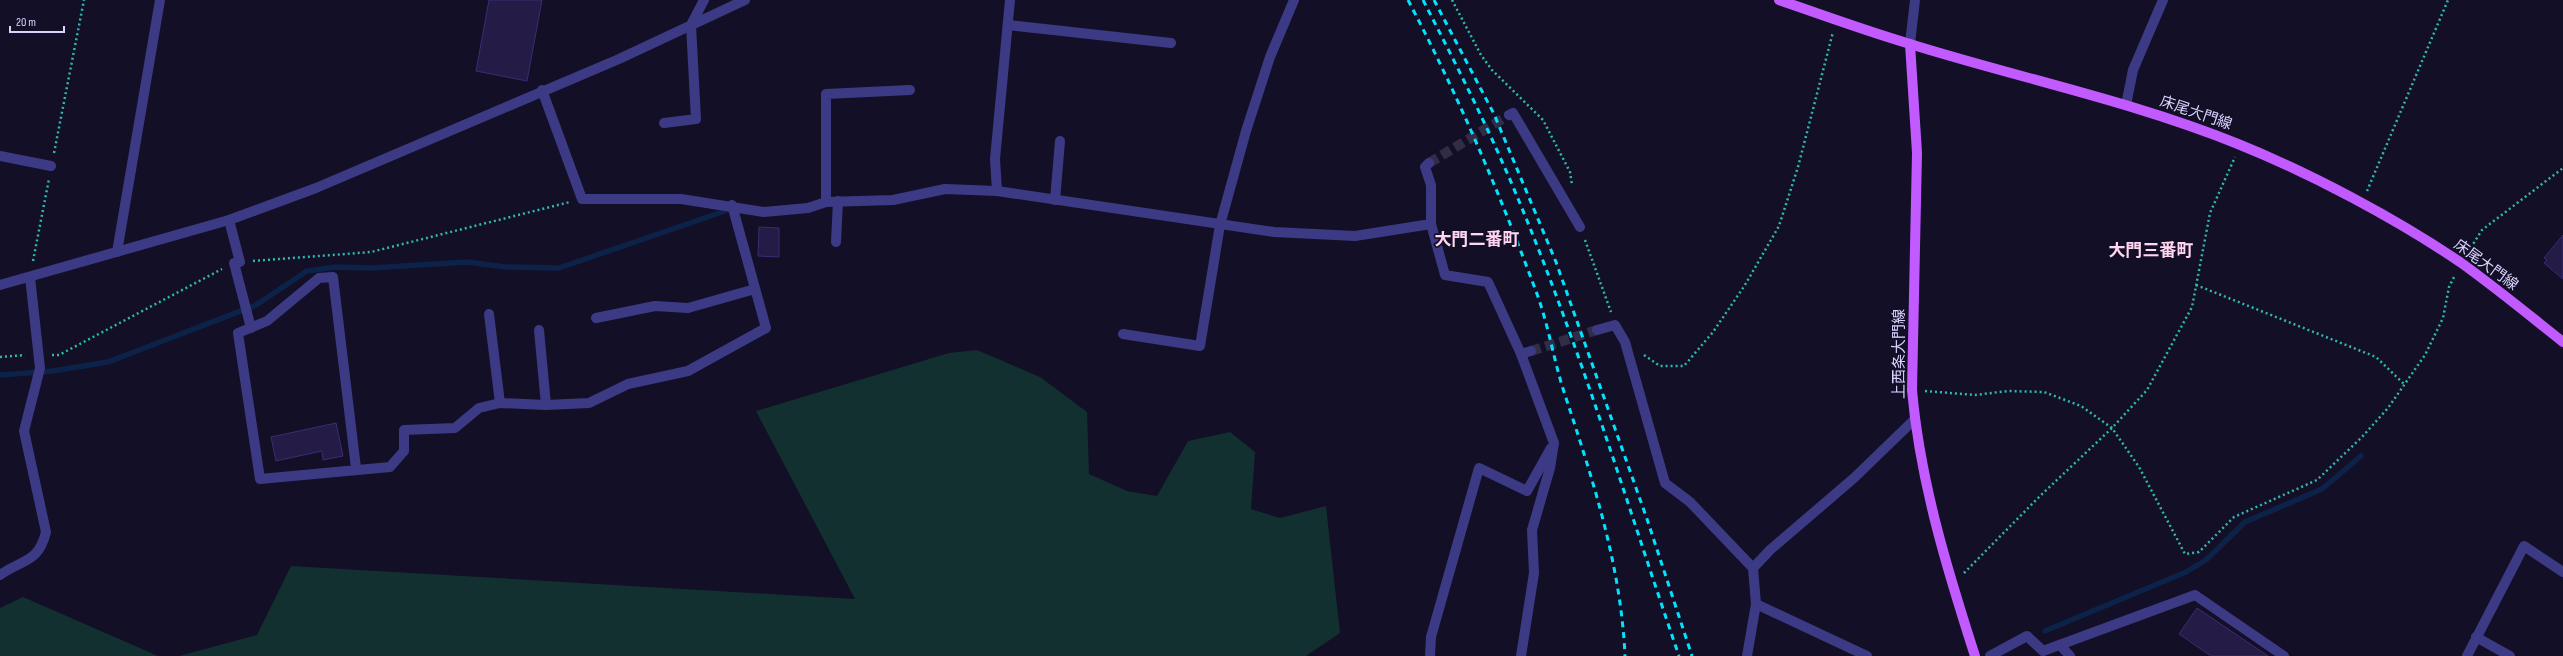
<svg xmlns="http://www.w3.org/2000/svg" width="2563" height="656" viewBox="0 0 2563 656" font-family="'Sofia Sans Condensed','Noto Sans JP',sans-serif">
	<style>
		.green { fill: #12302f }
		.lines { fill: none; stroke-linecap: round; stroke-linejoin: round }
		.stream { stroke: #0c2248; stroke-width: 5.5 }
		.building { fill: #241b47; stroke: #3b2d73 }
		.minor-tunnel { stroke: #312d47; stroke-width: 10; stroke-dasharray: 10 5; stroke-linecap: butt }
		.path { stroke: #2fb8b0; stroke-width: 2.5; stroke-dasharray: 2 3; stroke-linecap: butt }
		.minor { stroke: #3d3a85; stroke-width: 10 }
		.major { stroke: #c25bff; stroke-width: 10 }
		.rail { stroke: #00e5ff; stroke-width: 3; stroke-dasharray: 6 5; stroke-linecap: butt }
		.labels { text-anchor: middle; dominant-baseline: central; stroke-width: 3.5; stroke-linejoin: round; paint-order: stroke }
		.street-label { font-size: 15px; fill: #d9d4ff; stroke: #130f26 }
		.quarter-label { font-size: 17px; font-weight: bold; fill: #ffd6f0; stroke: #130f26 }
	</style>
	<rect width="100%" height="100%" fill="#130f26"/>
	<!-- green -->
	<g class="green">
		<polygon points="977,350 1040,377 1087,412 1089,474 1127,491 1157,496 1188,441 1230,432 1255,452 1251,509 1280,518 1326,506 1340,633 1306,656 179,656 257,635 291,566 855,599 756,411 949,353"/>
		<polygon points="23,597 158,656 0,656 0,608"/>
	</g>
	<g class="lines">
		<!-- stream -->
		<g class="stream">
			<polyline points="0,375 53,371 108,362 256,305 307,271 336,267 372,268 467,262 506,267 559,268 725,211"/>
			<polyline points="2045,631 2186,572 2206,560 2245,522 2322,489 2361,456"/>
		</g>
	</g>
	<!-- building -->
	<g class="building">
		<polygon points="489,0 542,0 527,81 476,71"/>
		<polygon points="759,227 779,228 779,257 758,256"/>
		<polygon points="2563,235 2563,279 2544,263 2547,260 2544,258"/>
		<polygon points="336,423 343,456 323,460 322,451 276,461 271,437"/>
		<polygon points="2197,608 2268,656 2211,656 2179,634"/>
	</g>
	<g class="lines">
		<!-- minor-tunnel -->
		<g class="minor-tunnel">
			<polyline points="1429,163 1509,115"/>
			<polyline points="1531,351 1597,330"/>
		</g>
		<!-- path -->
		<g class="path">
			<polyline points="1452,0 1481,55 1492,70 1543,120 1570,172 1572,185"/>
			<polyline points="54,153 84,0"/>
			<polyline points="2367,191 2448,0"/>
			<polyline points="1585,240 1611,312"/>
			<polyline points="2468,252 2482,230 2563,168"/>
			<polyline points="33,261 49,179"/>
			<polyline points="253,261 371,252 570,202"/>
			<polyline points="2196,285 2376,357 2404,384"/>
			<polyline points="52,355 59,355 222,269"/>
			<polyline points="1644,355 1660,366 1684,366 1713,332 1745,285 1779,226 1798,167 1833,32"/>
			<polyline points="0,357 25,355"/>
			<polyline points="1925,391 1975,395 2008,391 2044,392 2081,406 2112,428 2139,467 2185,554 2199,552 2234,517 2317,480 2362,437 2388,408 2425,355 2443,318 2449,287 2455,275"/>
			<polyline points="1964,573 2040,496 2112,428 2147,390 2192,307 2210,213 2235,157"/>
		</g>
		<!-- minor -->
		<g class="minor">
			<polyline points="1008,25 1171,43"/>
			<polyline points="1910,44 1915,0"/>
			<polyline points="542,90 582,199 681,199 764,212 808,208 826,202 893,200 945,189 997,191 1274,232 1355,236 1431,224"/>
			<polyline points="2126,105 2133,70 2163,0"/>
			<polyline points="1509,115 1513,113 1580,227"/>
			<polyline points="664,123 696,119 691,25 704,0"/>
			<polyline points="0,156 51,166"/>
			<polyline points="1429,163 1425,167 1431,185 1431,224 1445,275 1488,282 1521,354 1554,443 1550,468 1532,530 1534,573 1521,656"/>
			<polyline points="997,191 995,159 1010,0"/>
			<polyline points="1055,200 1060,141"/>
			<polyline points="826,202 826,94 910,90"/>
			<polyline points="229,220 240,262"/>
			<polyline points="836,242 838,201"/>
			<polyline points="117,252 160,0"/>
			<polyline points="234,263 251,328"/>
			<polyline points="0,285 229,220 316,188 619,59 745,0"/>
			<polyline points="489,314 500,403"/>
			<polyline points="596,318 655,306 688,308 755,289"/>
			<polyline points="539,330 546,405"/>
			<polyline points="1597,330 1615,325 1625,342 1665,483 1690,502 1753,568 1756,604 1747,656"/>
			<polyline points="1123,334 1200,346 1220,225 1246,131 1270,57 1294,0"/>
			<polyline points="1521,354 1531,351"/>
			<polyline points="356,468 333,277 319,278 267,321 238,333 260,479 390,467 404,451 404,430 455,428 479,408 500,403 546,405 589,403 628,384 688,371 766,328 732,205"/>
			<polyline points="1753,568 1770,550 1854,478 1915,419"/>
			<path d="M0,575C22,559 38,564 46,532L24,431L40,368L30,277"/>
			<polyline points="1756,604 1867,656"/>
			<polyline points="2476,637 2510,656"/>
			<polyline points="2060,645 2070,656"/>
			<polyline points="1430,656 1431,637 1479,468 1527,491 1551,448"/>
			<polyline points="1990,656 2027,636 2043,651 2195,595 2284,656"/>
			<polyline points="2467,656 2524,546 2563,572"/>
		</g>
		<!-- major -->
		<g class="major">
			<path d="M1779,0C1822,15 1866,31 1910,44C2019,78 2132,101 2238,144C2310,173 2395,218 2460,262C2495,287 2529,315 2563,342"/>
			<path d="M1910,44L1917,153L1912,390C1920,481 1947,569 1975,656"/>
		</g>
		<!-- rail -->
		<g class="rail">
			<path d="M1408,0C1458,95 1500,194 1537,294C1549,327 1554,362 1565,395C1593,480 1621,566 1625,656"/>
			<path d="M1423,0C1457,66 1491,133 1519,201C1581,350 1627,504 1679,656"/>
			<polyline points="1434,0 1494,114 1556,262 1647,519 1692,656"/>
		</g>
	</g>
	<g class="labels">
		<!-- street labels -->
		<g class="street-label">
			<text transform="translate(2196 113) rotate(19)">床尾大門線</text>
			<text transform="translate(2486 265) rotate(36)">床尾大門線</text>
			<text transform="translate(1899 354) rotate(-90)">上西条大門線</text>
		</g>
		<!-- quarter labels -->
		<g class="quarter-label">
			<text x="1477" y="240">大門二番町</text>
			<text x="2151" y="251">大門三番町</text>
		</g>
	</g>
	<!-- scale -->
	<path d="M10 26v6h54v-6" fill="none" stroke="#d9d4ff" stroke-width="2"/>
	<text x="16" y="26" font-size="12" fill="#d9d4ff" stroke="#130f26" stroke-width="3" paint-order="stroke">20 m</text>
</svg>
